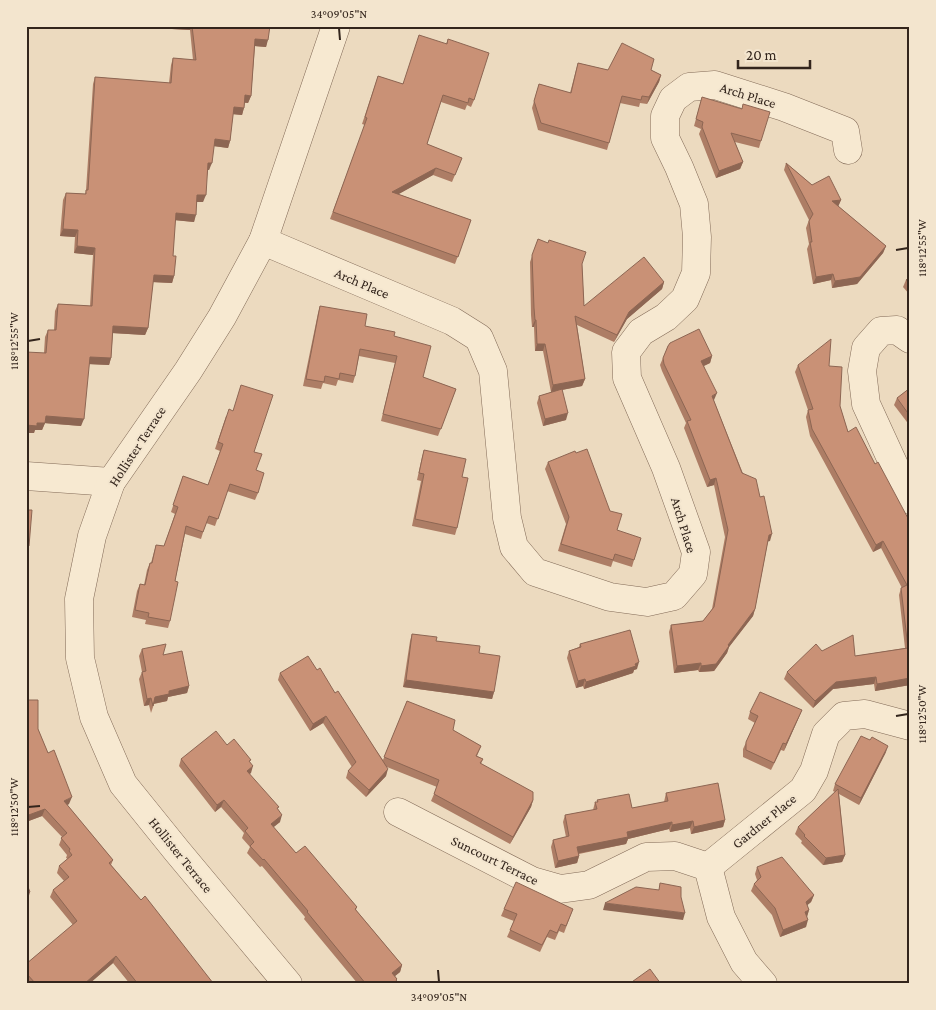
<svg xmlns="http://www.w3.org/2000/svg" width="936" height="1010" viewBox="0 0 936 1010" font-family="'Crimson Pro',serif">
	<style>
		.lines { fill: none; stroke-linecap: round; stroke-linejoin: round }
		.minor-casing { stroke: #836b58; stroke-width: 29 }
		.minor { stroke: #f7e9d1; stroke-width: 28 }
		.wall { fill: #ad7d65 }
		.shaded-wall { fill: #8d6653 }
		.building { fill: #c99176; stroke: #8d6653 }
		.ticks { fill: none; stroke: #33251c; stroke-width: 2 }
		.labels { text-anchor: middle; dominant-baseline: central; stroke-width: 4; stroke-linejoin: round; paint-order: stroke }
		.street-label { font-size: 14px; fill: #33251c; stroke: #f3e5ce }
		.neatline { fill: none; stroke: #33251c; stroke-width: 2 }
		.ticks-label { font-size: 12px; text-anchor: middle; fill: #33251c }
	</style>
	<rect width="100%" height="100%" fill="#ecdabf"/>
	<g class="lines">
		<defs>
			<g id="minor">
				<polyline points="263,241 452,321 479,338 493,371 507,518 514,547 535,572 610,597 647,602 674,596 693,574 696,552 666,468 627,378 626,352 641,332 666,317 685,299 696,273 697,237 694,204 679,167 665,138 665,116 673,99 689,87 715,85 784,107 845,131 848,150"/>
				<polyline points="910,339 897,330 881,331 866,348 862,371 866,404 910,500"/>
				<polyline points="26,476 111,482"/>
				<polyline points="398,812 532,881 560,889 589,885 646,857 675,856 708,867"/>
				<polyline points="708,867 803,790 814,771 826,734 844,716 865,714 910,726"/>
				<polyline points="708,867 721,917 744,962 763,984"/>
				<polyline points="288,984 177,851 123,784 94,717 80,658 79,599 92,536 111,482 188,371 222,317 263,241 336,26"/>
			</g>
		</defs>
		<!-- minor casing -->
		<use href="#minor" class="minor-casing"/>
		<!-- minor -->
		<use href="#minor" class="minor"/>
	</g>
	<!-- wall -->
	<g class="wall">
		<polygon points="172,26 270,26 266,47 255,46 251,96 248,103 245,103 242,115 233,114 230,141 228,148 214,146 209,170 208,170 203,202 197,202 194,222 175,220 173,256 174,276 172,283 153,282 148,328 145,335 113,333 111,358 109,365 89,364 81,426 45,423 42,430 35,430 34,433 44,353 45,337 48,330 54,330 55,311 58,304 90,306 93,255 74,253 75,237 60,236 63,200 66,193 85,194 86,190 93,84 95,77 169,83 171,65 173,58 193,60 190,30 172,29"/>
		<polygon points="448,39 474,100 471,107 467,105 465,110 441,102 427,144 462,158 452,182 433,175 398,194 471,220 455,264 330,219 365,125 362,124 378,76 402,84 446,44"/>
		<polygon points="578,63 608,70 651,70 661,75 659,82 647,104 640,103 639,107 620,103 607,150 538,130 532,108 539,84 570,93 576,70"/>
		<polygon points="702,97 761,141 759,148 735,142 743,162 740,169 716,178 699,134 701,129 694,126"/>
		<polygon points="786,163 812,185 841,200 838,206 886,246 883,253 857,284 832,288 831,280 813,284 807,249 809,244 806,228 809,220 784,170"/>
		<polygon points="538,239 582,264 584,306 664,282 662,289 627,319 614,342 577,325 585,379 582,386 562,390 566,420 543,426 537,403 539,396 558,390 551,392 543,351 535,351 534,327 532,327 531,315 530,262"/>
		<polygon points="910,277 910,295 903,287 906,280"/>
		<polygon points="320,306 365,326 394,336 423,377 456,389 438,436 381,421 395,363 359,356 355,376 353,383 338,380 336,386 323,383 321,389 303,386 318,313"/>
		<polygon points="668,346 712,356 710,363 704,366 714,401 770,541 768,541 755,609 753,616 729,647 727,653 714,671 699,672 698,670 674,673 669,632 671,625 703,621 712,609 725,537 714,485 707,487 684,428 686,423 662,371 660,365"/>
		<polygon points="798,365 829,366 840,406 848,432 875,464 910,522 910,685 875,691 874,684 833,689 813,708 784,679 787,672 822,651 855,656 905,648 899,595 901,588 902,588 881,548 873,552 810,436 806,417 808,410 795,372"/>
		<polygon points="910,388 910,426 894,405 897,398"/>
		<polygon points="226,416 254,452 258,493 255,500 227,491 215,526 206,523 201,539 185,534 175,581 170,621 168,628 145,624 146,620 132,617 137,591 140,584 144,585 147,570 150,563 151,563 154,552 156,545 164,546 175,514 171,512 183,476 208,485 220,451 215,449"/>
		<polygon points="424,450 462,477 457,528 455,535 412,526 421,481 417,480 422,457"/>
		<polygon points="548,462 617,530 634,560 632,567 613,561 611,567 558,551 566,524 545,469"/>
		<polygon points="412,634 479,653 494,692 492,699 403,687 410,641"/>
		<polygon points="580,644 637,669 634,670 633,673 584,689 583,686 576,688 567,658 569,651 579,647"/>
		<polygon points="142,649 163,655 189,686 187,693 168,697 167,701 154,704 151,713 149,705 144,706 139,679 142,672 139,656"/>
		<polygon points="317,670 335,693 383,760 407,701 453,730 481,746 477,756 483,759 481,764 533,800 531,807 510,844 431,801 437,787 387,767 386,776 366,797 346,778 348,771 352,767 323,723 310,731 278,680 280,673"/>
		<polygon points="26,700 69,804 67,805 113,860 111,865 141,900 213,983 216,984 130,984 113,963 89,984 27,984 26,983 26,964 73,925 50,897 53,890 64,881 57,873 59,866 68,859 66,858 67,855 59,845 62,837 42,816 26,822"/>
		<polygon points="802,710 784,751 781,750 771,770 743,757 743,749 755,723 748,719 750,712"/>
		<polygon points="227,745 250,763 251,773 249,774 278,810 280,822 273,827 296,853 357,907 356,910 402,965 400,972 395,976 397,979 396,981 399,984 358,984 304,919 305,917 262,866 260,867 247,853 250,847 242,838 244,833 221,807 215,812 179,766 181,759"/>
		<polygon points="886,752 859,805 839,794 845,855 842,862 823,865 801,843 802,841 795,834 798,827 835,792 833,791 835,784"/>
		<polygon points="666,793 725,820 723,827 691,834 690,828 670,832 669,829 628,839 626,844 579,854 579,856 577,863 555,868 551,847 553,840 566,837 563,822 565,815 593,810 595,802 597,802 597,800 632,808 664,802"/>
		<polygon points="757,867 814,895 811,902 807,905 809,910 807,916 806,927 780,937 772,915 751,891 754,884 757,880 755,874"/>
		<polygon points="504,909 573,909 564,933 559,931 555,940 547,937 540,952 507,937 514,921 501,916"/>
	</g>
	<!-- shaded-wall -->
	<g class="shaded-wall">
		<polygon points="173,26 191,26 190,30 172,29"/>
		<polygon points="255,39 268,40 266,47 253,46"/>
		<polygon points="661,75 659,82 647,104 649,97"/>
		<polygon points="245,95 251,96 248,103 243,102"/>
		<polygon points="234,107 244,108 242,115 231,114"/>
		<polygon points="215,139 230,141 228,148 213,146"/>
		<polygon points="743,162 740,169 716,178 719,171"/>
		<polygon points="208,163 212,163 209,170 206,170"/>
		<polygon points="436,168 433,175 390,199 392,192"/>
		<polygon points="197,195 206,195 203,202 195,202"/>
		<polygon points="841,200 838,207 832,201"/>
		<polygon points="176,213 196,215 194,222 173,220"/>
		<polygon points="63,229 78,230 75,237 60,236"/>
		<polygon points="77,246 95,248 93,255 74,253"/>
		<polygon points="886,246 883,253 857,284 832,288 835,281"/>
		<polygon points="833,274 831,280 813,284 816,277"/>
		<polygon points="154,275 174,276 172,283 151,282"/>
		<polygon points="664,282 662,289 627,319 614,342 617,335 629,312"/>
		<polygon points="535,320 536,320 534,327 532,327"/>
		<polygon points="113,326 148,328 145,335 111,333"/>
		<polygon points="537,344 545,344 543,351 535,351"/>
		<polygon points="712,356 710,363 699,368 701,361"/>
		<polygon points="90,357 111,358 109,365 87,364"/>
		<polygon points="585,379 582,386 551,392 553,385"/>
		<polygon points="717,393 714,400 709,403 712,396"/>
		<polygon points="568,413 566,420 543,426 545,419"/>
		<polygon points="46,416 84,419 81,426 43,423"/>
		<polygon points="37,423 45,423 42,430 35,430 34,433 26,433 26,425"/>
		<polygon points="716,478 714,485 707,487 710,480"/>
		<polygon points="772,534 770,541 766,542 769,535"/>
		<polygon points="883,541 881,548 873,552 876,545"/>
		<polygon points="26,545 29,546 27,553 26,552"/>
		<polygon points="755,609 753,616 729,647 727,653 714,671 699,672 701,666 728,645"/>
		<polygon points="639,662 637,669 634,670 633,673 584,689 586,682"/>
		<polygon points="701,663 698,670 674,673 677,666"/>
		<polygon points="876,677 874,684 833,689 813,708 815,701 836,682"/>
		<polygon points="910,678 910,685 875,691 877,684"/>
		<polygon points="585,679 583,686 576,688 578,681"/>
		<polygon points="406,680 494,692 492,699 403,687"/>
		<polygon points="189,686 187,693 168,697 167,701 152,704 155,697 169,691"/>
		<polygon points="151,698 149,705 144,706 147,699"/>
		<polygon points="802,710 799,717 784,751 786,744"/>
		<polygon points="326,716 323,723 310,731 313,724"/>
		<polygon points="888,746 886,752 859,805 861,798"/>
		<polygon points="253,766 251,773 244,778 247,771"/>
		<polygon points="388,769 386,776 366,797 369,790"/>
		<polygon points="72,797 69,804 61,808 64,801"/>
		<polygon points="224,800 221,807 215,812 217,805"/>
		<polygon points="533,800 531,807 510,844 513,837"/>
		<polygon points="45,809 42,816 26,822 26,816"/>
		<polygon points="282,815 280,822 269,831 271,824"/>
		<polygon points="725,820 723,827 691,834 694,827"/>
		<polygon points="693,821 690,828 670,832 672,825"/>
		<polygon points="672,822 669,829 628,839 626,844 575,854 577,847 627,832"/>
		<polygon points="845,855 842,862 823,865 826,858"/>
		<polygon points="579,856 577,863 555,868 558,861"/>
		<polygon points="30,892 28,899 26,900 26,894"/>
		<polygon points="814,895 811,902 803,909 806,902"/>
		<polygon points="605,903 685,913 683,920 603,910"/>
		<polygon points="809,910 807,917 805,912"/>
		<polygon points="808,920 806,927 780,937 783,930"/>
		<polygon points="116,956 113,963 89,984 84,984"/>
		<polygon points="402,965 400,972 390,980 392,973"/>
	</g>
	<!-- building -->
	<g class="building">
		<polygon points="192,26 270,26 268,40 255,39 251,96 245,95 244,108 234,107 230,141 215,139 212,163 208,163 206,195 197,195 196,215 176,213 173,256 176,256 174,276 154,275 148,328 113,326 111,358 90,357 84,419 46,416 45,423 37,423 37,426 26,425 26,352 46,353 48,330 56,330 58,304 92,306 95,248 77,246 78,230 63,229 66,193 86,194 86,190 88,190 95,77 171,83 173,58 196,60"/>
		<polygon points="419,35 447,44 448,39 489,53 474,100 469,98 468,103 443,95 427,144 462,158 455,175 436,168 392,192 471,220 458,257 333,212 367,118 365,117 378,76 403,84"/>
		<polygon points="622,43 654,59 651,70 661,75 649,97 642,96 641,100 622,96 609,143 541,123 534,101 539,84 571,93 578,63 608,70"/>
		<polygon points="702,97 742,109 743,104 770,112 761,141 731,133 743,162 719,171 702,127 703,122 696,119"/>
		<polygon points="786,163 812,185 829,176 841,200 832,201 886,246 860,277 835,281 833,274 816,277 810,242 812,242 809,221 813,214"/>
		<polygon points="538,239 548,243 549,240 586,252 582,264 584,306 644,257 664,282 629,312 617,335 575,316 585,379 553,385 545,344 537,344 536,320 535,320 534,308 532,255"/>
		<polygon points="910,277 910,285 906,280"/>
		<polygon points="320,306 367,314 365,326 395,332 394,336 431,346 423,377 456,389 441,429 383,414 397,356 360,349 355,376 340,373 339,379 325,376 324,382 306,379"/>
		<polygon points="699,329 712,356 701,361 717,393 712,396 742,473 756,479 760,497 764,496 772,534 769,535 755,609 728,645 729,646 716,664 701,666 701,663 677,666 671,625 703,621 714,607 728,530 716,478 710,480 687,421 691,420 664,364 663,358 668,346 670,343"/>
		<polygon points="831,339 829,366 842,367 840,406 848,432 856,427 875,464 878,462 910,522 910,678 877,684 876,677 836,682 815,701 787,672 816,644 822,651 853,635 855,656 908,648 901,588 907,585 883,541 876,545 812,429 808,410 813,409 798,365"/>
		<polygon points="241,385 273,395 254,452 262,454 256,470 264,473 258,493 230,484 218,519 209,516 203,532 186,526 175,581 178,582 170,621 148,617 149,613 135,610 140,584 145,585 150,563 152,563 156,545 164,546 178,507 173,505 183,476 208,485 223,444 218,442 229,409 233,411"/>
		<polygon points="910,388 910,416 897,398"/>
		<polygon points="562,389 568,413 545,419 539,396"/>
		<polygon points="587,449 610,511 622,514 617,530 641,538 634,560 615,554 613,560 561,544 569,517 548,462 575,451 576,453"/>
		<polygon points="424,450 466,459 462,477 468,478 457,528 415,519 424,474 419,473"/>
		<polygon points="26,510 32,510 29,546 26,545"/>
		<polygon points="630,630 639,662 635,664 636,666 586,682 585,679 578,681 569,651 581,647 580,644"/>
		<polygon points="412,634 437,637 436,641 480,646 479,653 500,656 494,692 406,680"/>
		<polygon points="166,644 163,655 182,651 189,686 169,691 169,694 155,697 153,706 151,698 147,699 142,672 146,671 142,649"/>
		<polygon points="308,656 317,670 320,668 335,693 338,691 388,769 369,790 348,771 356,762 326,716 313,724 280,673"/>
		<polygon points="760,692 802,710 786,744 783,743 774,763 746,750 746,742 758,716 750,712"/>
		<polygon points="26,700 38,700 38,729 48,753 54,750 72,797 64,801 113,860 109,863 141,900 145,896 213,983 215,982 216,984 138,984 116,956 84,984 36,984 26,973 26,964 77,921 53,890 69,877 59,866 72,855 69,851 70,849 61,838 67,833 45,809 26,816"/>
		<polygon points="407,701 455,720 453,730 481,746 476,756 483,759 480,763 533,792 533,800 513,837 434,794 439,780 384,757"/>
		<polygon points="216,731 227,745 234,739 251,760 249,761 253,766 247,771 279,807 277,808 282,815 271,824 296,853 305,846 357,907 355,909 402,965 392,973 397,979 396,980 399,984 366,984 307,912 308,911 264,859 263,860 250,846 254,842 245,831 248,828 224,800 217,805 181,759"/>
		<polygon points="861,736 870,740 872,737 888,746 861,798 835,784"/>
		<polygon points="718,783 725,820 694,827 693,821 672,825 672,822 627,832 628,837 577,847 579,856 558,861 553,840 569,836 565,815 597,809 595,802 598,802 597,800 629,794 632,808 668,801 666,793"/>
		<polygon points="838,789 845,855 826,858 804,836 805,835 798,827"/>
		<polygon points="782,857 814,895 806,902 809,910 805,912 808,920 783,930 775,908 754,884 761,877 757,867"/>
		<polygon points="26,882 30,892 26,894"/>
		<polygon points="516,882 573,909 566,926 561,924 557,933 550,930 542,945 510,930 517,914 504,909"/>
		<polygon points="660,883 681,887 681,897 685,913 605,903 636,887 659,890"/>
		<polygon points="650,969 661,984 629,984"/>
	</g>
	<!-- ticks -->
	<path class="ticks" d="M339,28L340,40M896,250L908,248M28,341L40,339M896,716L908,714M28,807L40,806M438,970L439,982"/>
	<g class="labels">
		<!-- street labels -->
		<g class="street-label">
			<text transform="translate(748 95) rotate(17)">Arch Place</text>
			<text transform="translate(362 283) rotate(23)">Arch Place</text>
			<text transform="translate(137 446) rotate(-57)">Hollister Terrace</text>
			<text transform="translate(684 525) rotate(73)">Arch Place</text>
			<text transform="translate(764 821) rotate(-39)">Gardner Place</text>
			<text transform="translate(181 855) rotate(51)">Hollister Terrace</text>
			<text transform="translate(495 860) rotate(26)">Suncourt Terrace</text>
		</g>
	</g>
	<!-- border -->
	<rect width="936" height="1010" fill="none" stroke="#f3e5ce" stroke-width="55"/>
	<!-- scale -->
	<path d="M738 60v8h72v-8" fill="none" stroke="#33251c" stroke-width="2.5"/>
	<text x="746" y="60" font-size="15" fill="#33251c" stroke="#f3e5ce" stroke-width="4" paint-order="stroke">20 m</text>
	<rect x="28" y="28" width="880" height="954" class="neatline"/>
	<g class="ticks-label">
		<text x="339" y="18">34°09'05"N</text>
		<text transform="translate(922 248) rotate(-90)" y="4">118°12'55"W</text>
		<text transform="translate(14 341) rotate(-90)" y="4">118°12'55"W</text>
		<text transform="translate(922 714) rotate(-90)" y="4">118°12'50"W</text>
		<text transform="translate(14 807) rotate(-90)" y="4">118°12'50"W</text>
		<text x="439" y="1001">34°09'05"N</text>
	</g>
</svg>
